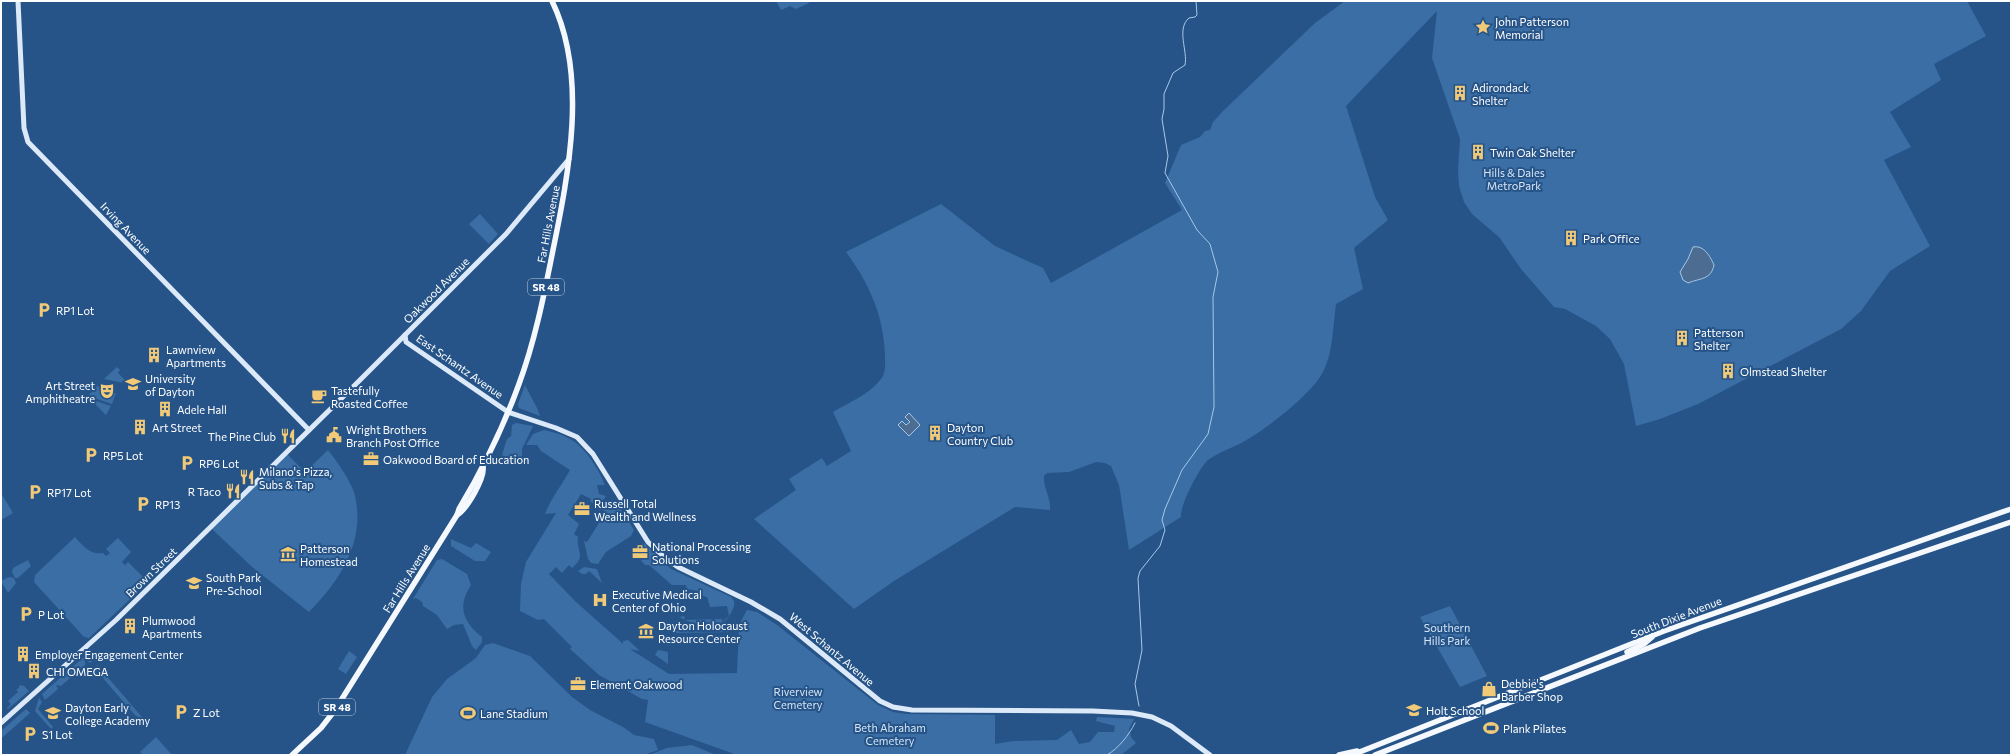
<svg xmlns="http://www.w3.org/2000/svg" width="2012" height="756" viewBox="0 0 2012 756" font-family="Commissioner,sans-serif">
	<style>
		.green { fill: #3a6ea5 }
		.water { fill: #4c6d91; stroke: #a6c8e9 }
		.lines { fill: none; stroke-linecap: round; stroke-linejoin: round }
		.stream { stroke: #a6c8e9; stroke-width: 1 }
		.secondary { stroke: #dce9f8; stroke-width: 5 }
		.primary { stroke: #f5f9fe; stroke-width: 5.5 }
		.labels { text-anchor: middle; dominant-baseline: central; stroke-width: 4; stroke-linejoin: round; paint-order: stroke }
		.shield { fill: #265488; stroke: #beccdb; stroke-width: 1 }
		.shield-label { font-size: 10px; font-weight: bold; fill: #fff }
		.poi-label { font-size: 11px; fill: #fff; stroke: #265488; text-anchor: start }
		.park-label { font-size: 11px; fill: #d6e6f7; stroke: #265488 }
		.street-label { font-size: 11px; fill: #fff; stroke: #265488 }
	</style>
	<rect width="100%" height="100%" fill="#265488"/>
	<!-- green -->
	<g class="green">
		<polygon points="776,1 808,1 809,3 796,9 790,6 781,10"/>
		<path d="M1345,1H1967L1986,36L1934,64L1941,80L1890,112L1911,147L1884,160L1930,246L1890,271L1861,311L1841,329L1698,404L1660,419L1636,426L1624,364L1610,339L1596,326L1565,309L1554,307L1521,269L1499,237L1472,214L1464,202L1459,186L1458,170L1460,139L1432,58L1437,11L1346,106L1375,197L1388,220L1354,248L1363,289L1336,304C1333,326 1333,353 1323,372C1312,394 1265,430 1243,442C1232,448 1219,452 1208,460C1199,468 1180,505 1181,517L1129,550L1119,485L1111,466L1105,463L1096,462L1069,472L1047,473L1044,476C1043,488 1051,497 1050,510L1015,507L894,581L854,609L754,519L796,490L789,479L822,458L827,466L851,451L833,412C848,403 870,394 881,379C886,373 885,364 885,356C884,316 869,283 846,252L941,204L995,246L1043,268L1051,283L1182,210L1165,183L1181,145L1200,137L1205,131L1210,130L1213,122L1223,111L1315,23Z"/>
		<polygon points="480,214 498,234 489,244 469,224"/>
		<polygon points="117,367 120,370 118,373 127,382 130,381 124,383 104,379"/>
		<polygon points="525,385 537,408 540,416 519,408 518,404"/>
		<polygon points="97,386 101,388 101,395 116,393 112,404 88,396"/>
		<polygon points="90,399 111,406 106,415"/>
		<polygon points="516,423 533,426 522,449 522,456 517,464 502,455 507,439 511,436 512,425"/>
		<path d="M544,430C552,432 561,434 568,438C585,446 598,468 605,485H597L599,494L606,496L596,510L593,507L594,504L590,501L591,499L581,494L568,515L579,524L574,534L578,537C576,553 587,555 572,568L569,565L562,573L556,567L549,574L575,601L620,641L623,644V641L628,640L640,651L630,649L669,674L737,673L739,625L747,610L757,612L777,625L878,705L893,712L906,714L995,715V744L1013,741L1057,740L1071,730L1079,744L1090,742L1098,732H1114L1115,726L1096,721L1097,717L1134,719L1129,729L1131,737L1136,743L1121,755H737L645,722L648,700L642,699L599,675L570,649L572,647L544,619L538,620L520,611L521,584L526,562L556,513L545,514C551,498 562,485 570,470L541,451L537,445H526L533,434Z"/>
		<path d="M328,450C336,460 350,480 354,492C367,539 341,580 309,612L251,566L211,528L286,453L305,472Z"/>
		<polygon points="1,493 13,513 1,520"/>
		<polygon points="610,500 616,501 634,530 631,536 606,552 598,564 591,563 588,559 584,541 587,542 604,515 602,513"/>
		<path d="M75,537C83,546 90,555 103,553L106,556L110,553L106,549L118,538L131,552L122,562L125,565L128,562L148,582L89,638L84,637L34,582L35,575Z"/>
		<polygon points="451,539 471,548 476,543 491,552 485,561 475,561 451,546"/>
		<path d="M644,543L671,569L731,597L734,601C735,605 733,609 731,613C721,633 694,625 679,617L684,616L685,620L722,619V622L729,616L727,606L710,607L707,597L700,595L698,591L687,589L686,585H672L649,565H645L640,559L646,551L643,545Z"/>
		<path d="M442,559L467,574L471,585C457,606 463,622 482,637V642L476,650L472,646L463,624L454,625L447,629L437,615L423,606L422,602L416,598L413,599L437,560Z"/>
		<polygon points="28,560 31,566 18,578 15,578 12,572 13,568"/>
		<polygon points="584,567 597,569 602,583 589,571 586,574 582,574 578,571"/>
		<polygon points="9,577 14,578 16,583 8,593 1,581"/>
		<polygon points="1450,606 1487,676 1460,687 1420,617"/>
		<path d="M678,623C693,632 712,635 729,628H731L732,632L673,633L674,625Z"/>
		<polygon points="493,643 530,656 572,697 590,710 623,727 634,735 654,739 658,750 644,755 405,755 432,697 447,679 476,658 485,645"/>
		<polygon points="658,650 668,652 668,664 655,655"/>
		<polygon points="349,651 357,657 346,674 338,669"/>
		<polygon points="85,656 89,657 92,661 91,663 85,660 85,665 61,686 56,685 58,689 45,700 42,694"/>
		<polygon points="97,665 148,724 135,715 95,669"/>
		<polygon points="20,685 24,686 29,691 8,709 7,708 11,704 8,701 18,692 16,689 18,689"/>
		<polygon points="39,698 42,702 38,709 53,727 51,729 35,711"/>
		<polygon points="26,709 30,713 3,737 1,737 1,731"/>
		<polygon points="156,737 172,755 143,755 140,752"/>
		<polygon points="692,745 716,755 649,755 667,748"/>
	</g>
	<!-- water -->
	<g class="water">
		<path d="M1693,247C1704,245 1710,256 1714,265C1711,280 1700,278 1688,283L1683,280L1680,272L1688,259Z"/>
		<polygon points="909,413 920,425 909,436 898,425 902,421 906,425 910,422 905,417"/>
	</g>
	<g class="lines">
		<!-- stream -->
		<g class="stream">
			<path d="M1139,706L1135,684L1142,650L1138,578L1140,571L1160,546L1165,530L1162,520L1165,509L1182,470L1208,434L1214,407L1213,297L1218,272L1210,244L1197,230L1165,173L1168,156L1162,119L1164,109V94L1173,73L1185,65C1188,51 1176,29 1189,18L1195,17L1197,15L1196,1"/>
			<path d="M1107,755C1119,748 1129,735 1135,723"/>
		</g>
		<!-- secondary -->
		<g class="secondary">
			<polyline points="18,1 24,128 28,142 309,430"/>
			<polyline points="405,335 406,342 508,412 556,428 577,437 593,454 648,542 665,558 678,567 751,602 780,619 880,701 893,707 912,710 1093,711 1132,713 1152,717 1171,726 1210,755"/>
			<polyline points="1,723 116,620 357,383 506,234 569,159"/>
		</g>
		<!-- primary -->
		<g class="primary">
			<path d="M457,515C467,509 485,478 483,467"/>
			<polyline points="1627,652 1644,644 1652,637"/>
			<path d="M292,755L321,728L335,710L457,515L459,509C483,469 503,428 519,384C535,341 544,295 553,250C569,172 588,75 552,1"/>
			<polyline points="1339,755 1357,751"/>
			<polyline points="1352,755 1664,631 2011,509"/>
			<polyline points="1375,755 1700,628 2011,522"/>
		</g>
	</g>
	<!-- icons -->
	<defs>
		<symbol id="sight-bare" viewBox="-9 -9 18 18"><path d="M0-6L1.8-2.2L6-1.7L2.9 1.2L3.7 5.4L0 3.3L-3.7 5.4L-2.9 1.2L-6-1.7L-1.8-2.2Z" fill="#f2ca77" stroke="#265488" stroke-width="2.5" paint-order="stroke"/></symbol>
		<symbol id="building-bare" viewBox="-9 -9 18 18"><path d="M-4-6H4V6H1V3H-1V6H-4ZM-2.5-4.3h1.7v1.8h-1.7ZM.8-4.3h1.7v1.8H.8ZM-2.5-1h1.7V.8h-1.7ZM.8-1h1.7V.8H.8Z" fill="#f2ca77" stroke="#265488" stroke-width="2.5" paint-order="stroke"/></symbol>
		<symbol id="parking-bare" viewBox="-9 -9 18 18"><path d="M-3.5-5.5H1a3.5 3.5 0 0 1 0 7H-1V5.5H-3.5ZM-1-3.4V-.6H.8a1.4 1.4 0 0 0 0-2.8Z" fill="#f2ca77" stroke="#265488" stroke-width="2.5" paint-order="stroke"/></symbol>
		<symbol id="university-bare" viewBox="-9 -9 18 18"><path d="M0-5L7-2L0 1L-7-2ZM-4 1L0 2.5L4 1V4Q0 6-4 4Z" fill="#f2ca77" stroke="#265488" stroke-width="2.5" paint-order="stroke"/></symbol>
		<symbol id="theatre-bare" viewBox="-9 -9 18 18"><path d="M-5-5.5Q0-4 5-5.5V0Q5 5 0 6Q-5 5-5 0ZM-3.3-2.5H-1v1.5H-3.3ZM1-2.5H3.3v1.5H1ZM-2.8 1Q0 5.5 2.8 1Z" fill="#f2ca77" stroke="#265488" stroke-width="2.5" paint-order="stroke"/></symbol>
		<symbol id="cafe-bare" viewBox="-9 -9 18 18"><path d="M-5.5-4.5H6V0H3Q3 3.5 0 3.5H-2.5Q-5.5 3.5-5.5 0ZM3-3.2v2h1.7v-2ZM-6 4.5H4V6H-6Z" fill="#f2ca77" stroke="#265488" stroke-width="2.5" paint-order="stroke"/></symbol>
		<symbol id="civic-bare" viewBox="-9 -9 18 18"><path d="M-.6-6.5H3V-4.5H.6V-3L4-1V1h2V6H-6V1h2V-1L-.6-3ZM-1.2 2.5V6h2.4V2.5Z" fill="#f2ca77" stroke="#265488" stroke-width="2.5" paint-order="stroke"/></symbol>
		<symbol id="restaurant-bare" viewBox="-9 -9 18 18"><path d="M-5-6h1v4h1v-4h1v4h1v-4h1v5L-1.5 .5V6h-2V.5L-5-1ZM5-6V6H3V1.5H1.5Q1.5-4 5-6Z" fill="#f2ca77" stroke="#265488" stroke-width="2.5" paint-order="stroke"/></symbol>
		<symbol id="office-bare" viewBox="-9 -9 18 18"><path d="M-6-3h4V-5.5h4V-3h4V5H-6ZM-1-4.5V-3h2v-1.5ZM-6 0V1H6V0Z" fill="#f2ca77" stroke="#265488" stroke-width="2.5" paint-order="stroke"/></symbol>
		<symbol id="museum-bare" viewBox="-9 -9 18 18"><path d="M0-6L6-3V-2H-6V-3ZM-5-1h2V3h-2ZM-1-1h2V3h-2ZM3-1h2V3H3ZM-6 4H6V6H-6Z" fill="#f2ca77" stroke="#265488" stroke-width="2.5" paint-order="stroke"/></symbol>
		<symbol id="school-bare" viewBox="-9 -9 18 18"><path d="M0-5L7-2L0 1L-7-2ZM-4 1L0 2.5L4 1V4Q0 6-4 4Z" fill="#f2ca77" stroke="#265488" stroke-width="2.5" paint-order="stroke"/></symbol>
		<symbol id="hospital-bare" viewBox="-9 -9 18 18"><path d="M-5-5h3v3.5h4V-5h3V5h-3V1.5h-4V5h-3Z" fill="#f2ca77" stroke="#265488" stroke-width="2.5" paint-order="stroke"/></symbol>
		<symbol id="shop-bare" viewBox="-9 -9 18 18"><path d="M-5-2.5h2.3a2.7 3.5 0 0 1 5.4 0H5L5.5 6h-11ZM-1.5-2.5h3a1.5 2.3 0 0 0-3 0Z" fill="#f2ca77" stroke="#265488" stroke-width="2.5" paint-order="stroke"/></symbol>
		<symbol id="stadium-bare" viewBox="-9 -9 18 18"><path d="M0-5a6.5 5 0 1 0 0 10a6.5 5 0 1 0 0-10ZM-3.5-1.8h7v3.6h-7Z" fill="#f2ca77" stroke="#265488" stroke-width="2.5" paint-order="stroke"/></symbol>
	</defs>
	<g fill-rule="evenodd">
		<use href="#sight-bare" x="1472" y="16" width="22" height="22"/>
		<use href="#building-bare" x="1449" y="82" width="22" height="22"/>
		<use href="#building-bare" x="1467" y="141" width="22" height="22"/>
		<use href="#building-bare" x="1560" y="227" width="22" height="22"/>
		<use href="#parking-bare" x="33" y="299" width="22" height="22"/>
		<use href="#building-bare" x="1671" y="327" width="22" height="22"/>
		<use href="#building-bare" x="143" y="344" width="22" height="22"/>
		<use href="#building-bare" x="1717" y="360" width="22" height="22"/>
		<use href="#university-bare" x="122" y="373" width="22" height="22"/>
		<use href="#theatre-bare" x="96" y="380" width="22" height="22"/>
		<use href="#cafe-bare" x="308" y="385" width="22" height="22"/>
		<use href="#building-bare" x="154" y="398" width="22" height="22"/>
		<use href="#building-bare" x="129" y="416" width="22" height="22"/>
		<use href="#building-bare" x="924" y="422" width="22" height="22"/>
		<use href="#civic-bare" x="323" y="424" width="22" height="22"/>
		<use href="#restaurant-bare" x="277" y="425" width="22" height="22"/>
		<use href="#parking-bare" x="80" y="444" width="22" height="22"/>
		<use href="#office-bare" x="360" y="448" width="22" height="22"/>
		<use href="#parking-bare" x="176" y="452" width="22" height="22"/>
		<use href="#restaurant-bare" x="236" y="466" width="22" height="22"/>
		<use href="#restaurant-bare" x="222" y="480" width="22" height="22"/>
		<use href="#parking-bare" x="24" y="481" width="22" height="22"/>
		<use href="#parking-bare" x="132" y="493" width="22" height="22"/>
		<use href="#office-bare" x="571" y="498" width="22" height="22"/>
		<use href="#office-bare" x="629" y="541" width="22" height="22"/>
		<use href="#museum-bare" x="277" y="543" width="22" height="22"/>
		<use href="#school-bare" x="183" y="572" width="22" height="22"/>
		<use href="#hospital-bare" x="589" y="589" width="22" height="22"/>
		<use href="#parking-bare" x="15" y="603" width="22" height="22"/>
		<use href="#building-bare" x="119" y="615" width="22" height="22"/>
		<use href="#museum-bare" x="635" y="620" width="22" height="22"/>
		<use href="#building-bare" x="12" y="643" width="22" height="22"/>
		<use href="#building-bare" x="23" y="660" width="22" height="22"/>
		<use href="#office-bare" x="567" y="673" width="22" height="22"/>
		<use href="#shop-bare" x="1478" y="678" width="22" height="22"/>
		<use href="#school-bare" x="1403" y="699" width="22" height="22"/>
		<use href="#parking-bare" x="170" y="701" width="22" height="22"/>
		<use href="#school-bare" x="42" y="702" width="22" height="22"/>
		<use href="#stadium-bare" x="457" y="702" width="22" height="22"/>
		<use href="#stadium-bare" x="1480" y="717" width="22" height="22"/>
		<use href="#parking-bare" x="19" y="723" width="22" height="22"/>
	</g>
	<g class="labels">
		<!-- shield labels -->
		<g class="shield">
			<rect x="528" y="279" width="36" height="16" rx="3"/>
			<rect x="319" y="699" width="36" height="16" rx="3"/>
		</g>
		<g class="shield-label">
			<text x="546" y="287">SR 48</text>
			<text x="337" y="707">SR 48</text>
		</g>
		<!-- poi labels -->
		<g class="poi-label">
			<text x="1495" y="21">John Patterson<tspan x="1495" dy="13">Memorial</tspan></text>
			<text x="1472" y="87">Adirondack<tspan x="1472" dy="13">Shelter</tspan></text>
			<text x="1490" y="152">Twin Oak Shelter</text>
			<text x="1583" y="238">Park Office</text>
			<text x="56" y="310">RP1 Lot</text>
			<text x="1694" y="332">Patterson<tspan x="1694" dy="13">Shelter</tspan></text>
			<text x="166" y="349">Lawnview<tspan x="166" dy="13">Apartments</tspan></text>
			<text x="1740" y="371">Olmstead Shelter</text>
			<text x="145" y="378">University<tspan x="145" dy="13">of Dayton</tspan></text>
			<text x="95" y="385" text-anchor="end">Art Street<tspan x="95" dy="13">Amphitheatre</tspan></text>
			<text x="331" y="390">Tastefully<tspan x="331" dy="13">Roasted Coffee</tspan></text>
			<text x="177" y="409">Adele Hall</text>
			<text x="152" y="427">Art Street</text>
			<text x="947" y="427">Dayton<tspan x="947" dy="13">Country Club</tspan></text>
			<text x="346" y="429">Wright Brothers<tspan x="346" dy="13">Branch Post Office</tspan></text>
			<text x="276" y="436" text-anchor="end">The Pine Club</text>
			<text x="103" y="455">RP5 Lot</text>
			<text x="383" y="459">Oakwood Board of Education</text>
			<text x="199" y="463">RP6 Lot</text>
			<text x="259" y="471">Milano's Pizza,<tspan x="259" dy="13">Subs &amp; Tap</tspan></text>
			<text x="221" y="491" text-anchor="end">R Taco</text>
			<text x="47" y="492">RP17 Lot</text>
			<text x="594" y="503">Russell Total<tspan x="594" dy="13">Wealth and Wellness</tspan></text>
			<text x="155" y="504">RP13</text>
			<text x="652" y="546">National Processing<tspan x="652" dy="13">Solutions</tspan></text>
			<text x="300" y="548">Patterson<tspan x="300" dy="13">Homestead</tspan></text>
			<text x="206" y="577">South Park<tspan x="206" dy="13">Pre-School</tspan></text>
			<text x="612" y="594">Executive Medical<tspan x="612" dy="13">Center of Ohio</tspan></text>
			<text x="38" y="614">P Lot</text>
			<text x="142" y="620">Plumwood<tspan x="142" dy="13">Apartments</tspan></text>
			<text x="658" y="625">Dayton Holocaust<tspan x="658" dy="13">Resource Center</tspan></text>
			<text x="35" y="654">Employer Engagement Center</text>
			<text x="46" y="671">CHI OMEGA</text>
			<text x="1501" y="683">Debbie's<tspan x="1501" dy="13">Barber Shop</tspan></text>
			<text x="590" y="684">Element Oakwood</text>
			<text x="65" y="707">Dayton Early<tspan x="65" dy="13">College Academy</tspan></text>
			<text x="1426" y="710">Holt School</text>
			<text x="193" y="712">Z Lot</text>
			<text x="480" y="713">Lane Stadium</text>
			<text x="1503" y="728">Plank Pilates</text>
			<text x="42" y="734">S1 Lot</text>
		</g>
		<!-- park labels -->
		<g class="park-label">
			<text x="1514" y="172">Hills &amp; Dales<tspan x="1514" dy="13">MetroPark</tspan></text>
			<text x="1447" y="627">Southern<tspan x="1447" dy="13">Hills Park</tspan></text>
			<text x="798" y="691">Riverview<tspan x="798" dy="13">Cemetery</tspan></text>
			<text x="890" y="727">Beth Abraham<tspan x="890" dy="13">Cemetery</tspan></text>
		</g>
		<!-- street labels -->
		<g class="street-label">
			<text transform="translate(548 224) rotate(-79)">Far Hills Avenue</text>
			<text transform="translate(126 228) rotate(46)">Irving Avenue</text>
			<text transform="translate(436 290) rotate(-45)">Oakwood Avenue</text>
			<text transform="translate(460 366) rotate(35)">East Schantz Avenue</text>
			<text transform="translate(151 572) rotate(-44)">Brown Street</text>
			<text transform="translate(406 578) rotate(-58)">Far Hills Avenue</text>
			<text transform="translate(1676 617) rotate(-21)">South Dixie Avenue</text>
			<text transform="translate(832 649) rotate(40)">West Schantz Avenue</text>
		</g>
	</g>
	<!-- border -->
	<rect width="2012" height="756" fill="none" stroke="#ffffff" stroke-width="4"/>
</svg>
